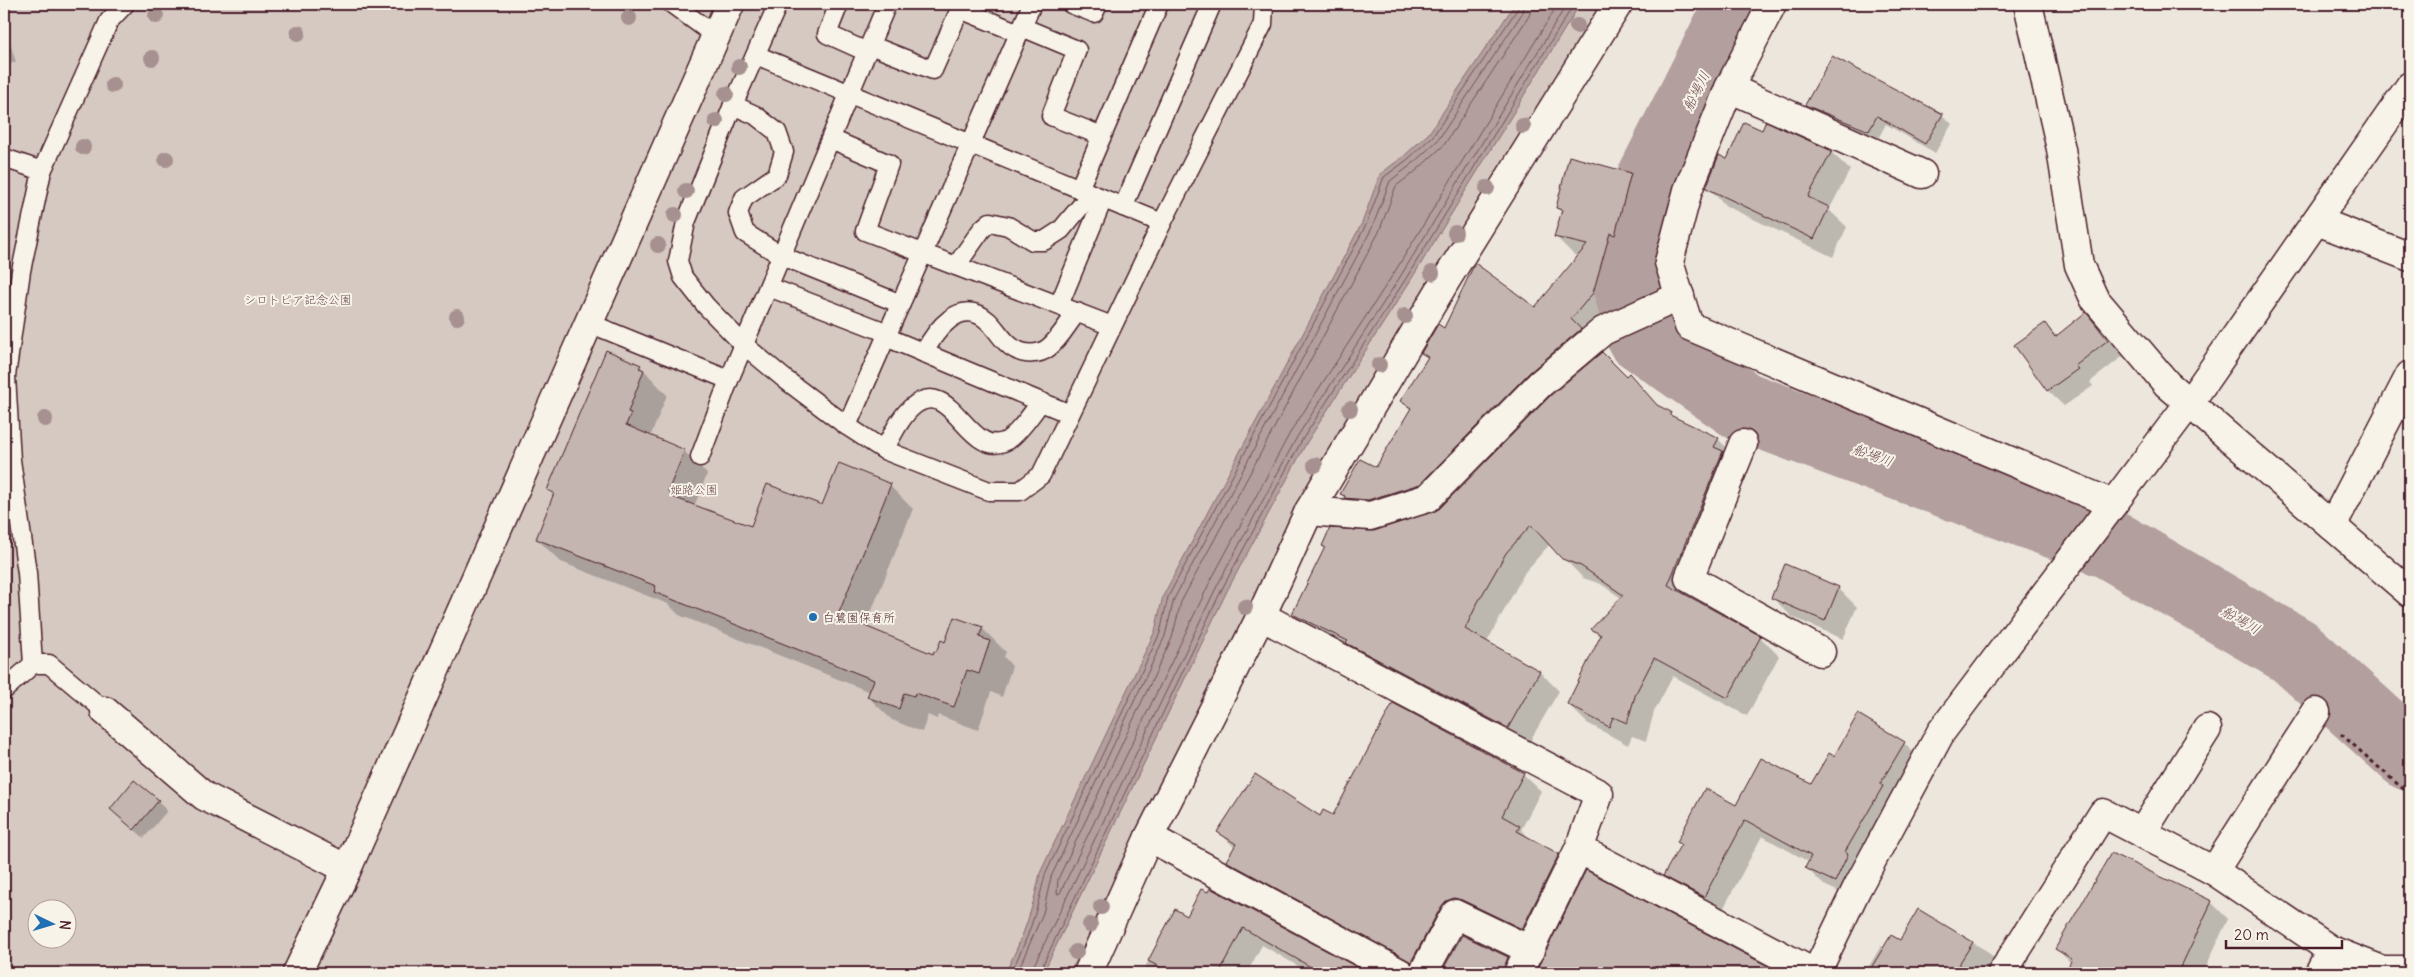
<svg xmlns="http://www.w3.org/2000/svg" width="2414" height="977" viewBox="0 0 2414 977" font-family="Delius,'Klee One',sans-serif">
	<style>
		.green { fill: #d5c9c2; stroke: #907476; fill-rule: evenodd }
		.water { fill: #b39f9d; stroke: #896c6f }
		.shadow { fill: #0003 }
		.lines { fill: none; stroke-linecap: round; stroke-linejoin: round }
		.shore { stroke: #745259; stroke-width: 1 }
		.river { stroke: #b39f9d; stroke-width: 70 }
		.building { fill: #c4b5b0; stroke: #4a1f2b }
		.service-casing { stroke: #4a1f2b; stroke-width: 21 }
		.minor-casing { stroke: #4a1f2b; stroke-width: 31 }
		.path { stroke: #4a1f2b; stroke-width: 3; stroke-dasharray: 4 4; stroke-linecap: butt }
		.service { stroke: #f7f3e8; stroke-width: 18 }
		.minor { stroke: #f7f3e8; stroke-width: 28 }
		.tree { fill: #a69090 }
		.poi-dot { fill: #1f6fb2; stroke: #f7f3e8; stroke-width: 2 }
		.labels { text-anchor: middle; dominant-baseline: central; stroke-width: 4; stroke-linejoin: round; paint-order: stroke }
		.park-label { font-size: 12px; fill: #6d4a51; stroke: #f7f3e8 }
		.poi-label { font-size: 12px; fill: #4a1f2b; stroke: #f7f3e8; text-anchor: start }
		.water-label { font-size: 14px; font-style: italic; fill: #6f4c53; stroke: #f7f3e8 }
	</style>
	<rect width="100%" height="100%" fill="#ece6dd"/>
	<filter id="ink" filterUnits="userSpaceOnUse"><feTurbulence type="fractalNoise" baseFrequency=".02" numOctaves="2"/><feDisplacementMap in="SourceGraphic" scale="10" xChannelSelector="R" yChannelSelector="G"/><feConvolveMatrix kernelMatrix="1 2 1 2 8 2 1 2 1" color-interpolation-filters="sRGB"/></filter>
	<g filter="url(#ink)">
		<!-- green -->
		<path class="green" d="M4,4H1609L1327,463L1070,973H4ZM38,910H68V940H38Z"/>
		<!-- water -->
		<path class="water" d="M1515,4H1580L1409,283L1307,442L1227,591L1043,973H1005C1022,941 1033,909 1040,873L1155,631L1163,596L1362,223L1380,174L1404,156L1429,133Z"/>
		<!-- shadow -->
		<g class="shadow">
			<polygon points="1710,4 1733,4 1728,14"/>
			<polygon points="4,24 16,62 4,66"/>
			<polygon points="1807,105 1942,115 1952,124 1935,153 1886,124 1878,139 1816,114"/>
			<polygon points="1762,131 1831,152 1850,170 1829,210 1847,227 1833,257 1726,206 1707,187 1728,161"/>
			<polygon points="1631,174 1649,193 1633,252 1628,251 1611,312 1547,391 1438,502 1363,516 1341,494 1376,469 1411,410 1402,401 1428,359 1422,353 1445,330 1535,309 1579,256 1574,255 1556,237 1562,213 1557,208"/>
			<polygon points="2086,314 2123,356 2090,382 2093,386 2064,406 2048,391 2016,345 2045,325 2057,336"/>
			<polygon points="640,366 667,395 651,435 684,451 707,474 694,507 752,528 890,486 913,509 865,627 934,655 946,644 955,619 983,629 1006,652 1004,657 1012,666 1002,697 991,692 978,730 938,715 937,719 928,715 922,732 892,720 868,697 870,692 679,615 668,604 561,562 537,539 554,496 548,490"/>
			<polygon points="1629,375 1660,408 1677,420 1718,439 1737,458 1741,471 1689,598 1760,637 1779,656 1747,716 1673,676 1654,712 1646,741 1632,736 1628,745 1587,723 1568,704 1601,637 1593,629 1621,598 1601,584 1583,578 1550,544 1525,572 1487,642 1540,672 1559,691 1527,746 1312,633 1293,614 1326,548 1323,545 1374,532 1439,510"/>
			<polygon points="1786,566 1838,588 1857,607 1843,639 1792,617 1773,598"/>
			<polygon points="1904,743 1921,760 1852,898 1824,885 1806,868 1809,862 1762,836 1721,913 1682,893 1665,876 1682,845 1678,842 1736,806 1812,785 1834,758"/>
			<polygon points="1523,774 1541,791 1521,830 1533,841 1558,855 1576,873 1540,946 1472,916 1418,973 1245,878 1227,861 1235,848 1219,832 1334,817"/>
			<polygon points="158,801 167,811 144,838 121,818"/>
			<polygon points="1586,872 1778,973 1537,973"/>
			<polygon points="1211,890 1365,973 1310,973 1262,945 1247,973 1142,973 1175,911 1188,918"/>
			<polygon points="2211,902 2228,919 2203,973 2066,973 2071,963 2056,948"/>
			<polygon points="1919,911 1987,951 2009,973 1865,973 1881,946 1885,948 1900,942"/>
			<polygon points="1462,936 1508,958 1523,973 1440,973"/>
		</g>
		<g class="lines">
			<!-- shore -->
			<g class="shore">
				<polyline points="1533,4 1529,16 1444,145 1416,171 1396,186 1379,232 1181,602 1172,638 1058,879 1057,894 1060,893 1210,582 1290,433 1394,273 1558,4"/>
				<path d="M1010,973C1028,942 1037,909 1045,875L1160,633L1168,597L1366,225L1384,177L1407,160L1433,136L1518,8L1519,4"/>
				<polyline points="1017,973 1043,913 1051,877 1165,636 1174,599 1372,228 1390,181 1411,165 1438,140 1523,12 1525,4"/>
				<polyline points="1032,973 1033,967 1217,586 1297,437 1400,277 1567,4"/>
				<polyline points="1039,973 1222,589 1302,440 1405,280 1574,4"/>
			</g>
			<!-- river -->
			<polyline class="river" points="1740,4 1644,194 1623,268 1641,336 1742,406 2110,544 2294,651 2410,756"/>
		</g>
		<!-- building -->
		<g class="building">
			<polygon points="1832,56 1943,114 1925,144 1877,116 1869,131 1805,105"/>
			<polygon points="1766,121 1832,151 1808,197 1829,207 1814,239 1706,188 1719,155 1727,159 1744,122 1762,130"/>
			<polygon points="1569,156 1631,173 1615,235 1610,233 1593,293 1571,319 1581,329 1529,373 1420,484 1368,500 1344,498 1345,496 1340,494 1360,459 1376,467 1411,408 1400,401 1428,357 1421,353 1438,324 1444,328 1475,263 1535,307 1587,245 1554,237 1562,210 1556,208"/>
			<polygon points="2086,312 2108,340 2075,366 2078,369 2047,391 2014,345 2045,323 2055,337"/>
			<polygon points="606,350 641,365 639,368 644,370 628,412 631,413 626,425 685,450 668,491 671,493 670,496 751,526 767,484 822,505 839,463 891,484 838,615 933,654 934,651 936,652 941,640 945,642 954,617 983,627 979,637 990,641 979,674 967,670 954,707 915,693 914,696 904,693 899,709 867,697 874,680 654,592 656,586 536,539 554,493 547,490"/>
			<polygon points="1602,352 1626,376 1629,373 1657,405 1671,412 1670,415 1719,438 1714,447 1723,451 1668,585 1761,636 1728,698 1654,658 1636,693 1627,723 1613,717 1609,727 1567,704 1601,635 1591,629 1623,595 1581,566 1562,559 1531,525 1506,553 1478,602 1465,629 1540,671 1508,728 1346,643 1348,641 1292,614 1325,547 1322,546 1330,528 1374,531 1439,509 1551,395"/>
			<polygon points="1785,564 1839,587 1825,621 1771,598"/>
			<polygon points="1393,703 1524,773 1502,816 1520,826 1517,831 1559,854 1522,929 1462,900 1454,898 1446,901 1441,907 1411,962 1226,861 1236,844 1217,832 1255,774 1320,816 1323,810 1333,815"/>
			<polygon points="1858,714 1905,742 1880,784 1883,786 1845,852 1848,854 1835,882 1805,868 1811,856 1745,820 1704,897 1663,876 1681,844 1677,842 1705,788 1736,805 1761,758 1811,784 1829,753 1834,756"/>
			<polygon points="134,780 159,800 134,830 110,809"/>
			<polygon points="2111,853 2212,901 2178,973 2065,973 2072,959 2055,949"/>
			<polygon points="1586,870 1781,973 1535,973"/>
			<polygon points="1210,888 1368,973 1321,973 1243,928 1219,973 1171,973 1148,961 1175,909 1187,916 1201,889 1208,892"/>
			<polygon points="1918,909 1973,942 1954,972 1956,973 1868,973 1891,935 1900,940"/>
			<polygon points="1462,935 1508,957 1502,973 1441,973"/>
		</g>
		<g class="lines">
			<defs>
				<g id="service">
					<polyline points="672,4 716,36"/>
					<polyline points="778,4 733,105 686,222 678,261 683,277 706,306 744,345 786,380 847,426 884,450 989,491 1020,491 1041,475 1162,223 1263,24 1264,4"/>
					<polyline points="839,4 827,34 867,52"/>
					<polyline points="1071,4 1094,13 1098,4"/>
					<polyline points="1022,27 1077,50 1051,116 1102,136"/>
					<polyline points="870,45 933,70 960,9 1019,33"/>
					<polyline points="756,55 1162,223"/>
					<polyline points="733,105 755,115 777,132 784,152 777,175 744,198 738,213 745,233 782,256 901,304"/>
					<polyline points="831,139 889,164 865,231 1112,326"/>
					<polyline points="4,158 42,171"/>
					<polyline points="1079,189 1159,4"/>
					<polyline points="1123,207 1212,4"/>
					<polyline points="956,266 982,229 990,222 1008,226 1033,241 1044,241 1061,230 1091,194"/>
					<polyline points="769,287 888,333"/>
					<polyline points="1059,305 1103,199"/>
					<polyline points="589,323 729,380"/>
					<polyline points="886,337 1070,414"/>
					<path d="M924,353C935,331 960,296 988,321C997,329 1004,344 1015,349C1024,355 1039,355 1048,348C1060,339 1068,323 1077,312"/>
					<polyline points="847,426 1032,4"/>
					<path d="M884,450C892,436 899,419 911,408C952,371 968,463 1008,440C1021,431 1031,414 1041,402"/>
					<polyline points="700,457 729,380 887,4"/>
					<polyline points="33,664 27,573 11,460 6,376 21,271 42,171 109,21 125,4"/>
					<polyline points="4,690 33,664 49,664 105,711"/>
				</g>
				<g id="minor">
					<polyline points="1772,4 1729,88 1688,190 1669,262 1689,326 2113,504"/>
					<polyline points="2028,4 2061,149 2079,265 2094,298 2167,384 2410,593"/>
					<polyline points="1729,88 1922,174"/>
					<polyline points="2317,221 2410,257"/>
					<polyline points="1743,444 1689,578 1821,652"/>
					<polyline points="1309,511 1370,516 1428,498 1540,384 1603,331 1680,296"/>
					<polyline points="2332,526 2410,375"/>
					<polyline points="1261,616 1599,794 1579,849 1814,973"/>
					<polyline points="105,711 204,796 347,869"/>
					<polyline points="2142,833 2207,729"/>
					<polyline points="1149,837 1400,973"/>
					<polyline points="2214,871 2316,712"/>
					<polyline points="297,973 347,869 730,4"/>
					<polyline points="1088,973 1149,837 1261,616 1309,511 1446,280 1618,4"/>
					<polyline points="1423,973 1455,914 1530,950"/>
					<polyline points="1518,973 1579,849"/>
					<polyline points="1816,973 1857,888 1941,732 2190,402 2410,86"/>
					<polyline points="2002,973 2103,813 2214,871 2331,950 2382,970 2410,970"/>
					<polyline points="2319,973 2331,950"/>
				</g>
			</defs>
			<!-- service casing -->
			<use href="#service" class="service-casing"/>
			<!-- minor casing -->
			<use href="#minor" class="minor-casing"/>
			<!-- path -->
			<polyline class="path" points="2341,734 2410,795"/>
			<!-- service -->
			<use href="#service" class="service"/>
			<!-- minor -->
			<use href="#minor" class="minor"/>
		</g>
		<!-- trees -->
		<g class="tree">
			<circle cx="156" cy="16" r="8"/>
			<circle cx="629" cy="18" r="8"/>
			<circle cx="1577" cy="26" r="8"/>
			<circle cx="298" cy="33" r="8"/>
			<circle cx="152" cy="58" r="8"/>
			<circle cx="739" cy="67" r="8"/>
			<circle cx="113" cy="85" r="8"/>
			<circle cx="726" cy="94" r="8"/>
			<circle cx="716" cy="121" r="8"/>
			<circle cx="1523" cy="126" r="8"/>
			<circle cx="83" cy="147" r="8"/>
			<circle cx="166" cy="159" r="8"/>
			<circle cx="1487" cy="188" r="8"/>
			<circle cx="686" cy="191" r="8"/>
			<circle cx="675" cy="215" r="8"/>
			<circle cx="1455" cy="233" r="8"/>
			<circle cx="658" cy="245" r="8"/>
			<circle cx="1432" cy="273" r="8"/>
			<circle cx="1405" cy="316" r="8"/>
			<circle cx="457" cy="317" r="8"/>
			<circle cx="1379" cy="365" r="8"/>
			<circle cx="1350" cy="409" r="8"/>
			<circle cx="45" cy="419" r="8"/>
			<circle cx="1315" cy="465" r="8"/>
			<circle cx="1245" cy="607" r="8"/>
			<circle cx="1101" cy="907" r="8"/>
			<circle cx="1090" cy="925" r="8"/>
			<circle cx="1076" cy="952" r="8"/>
		</g>
	</g>
	<!-- markers -->
	<circle class="poi-dot" cx="813" cy="617" r="5"/>
	<g class="labels">
		<!-- park labels -->
		<g class="park-label">
			<text x="298" y="299">シロトピア記念公園</text>
			<text x="694" y="489">姫路公園</text>
		</g>
		<!-- poi labels -->
		<g class="poi-label">
			<text x="823" y="617">白鷺園保育所</text>
		</g>
		<!-- water labels -->
		<g class="water-label">
			<text transform="translate(1696 91) rotate(-63)">船場川</text>
			<text transform="translate(1873 455) rotate(20)">船場川</text>
			<text transform="translate(2241 620) rotate(30)">船場川</text>
		</g>
	</g>
	<!-- margin -->
	<rect width="2414" height="977" fill="none" stroke="#f7f3e8" stroke-width="20"/>
	<rect x="10" y="10" width="2394" height="957" fill="none" stroke="#4a1f2b" stroke-width="2" filter="url(#ink)"/>
	<!-- north arrow -->
	<g transform="translate(52 924) rotate(95)"><circle r="24" fill="#f7f3e8" stroke="#b29e9c"/>
	<path d="M0-4L9 19L0 12L-9 19Z" fill="#1f6fb2"/>
	<text y="-8" font-size="14" font-weight="bold" text-anchor="middle" fill="#4a1f2b">N</text>
	</g>
	<!-- scale -->
	<path d="M2226 940v8h116v-8" fill="none" stroke="#4a1f2b" stroke-width="2.5"/>
	<text x="2234" y="940" font-size="15" fill="#4a1f2b" stroke="#f7f3e8" stroke-width="4" paint-order="stroke">20 m</text>
</svg>
